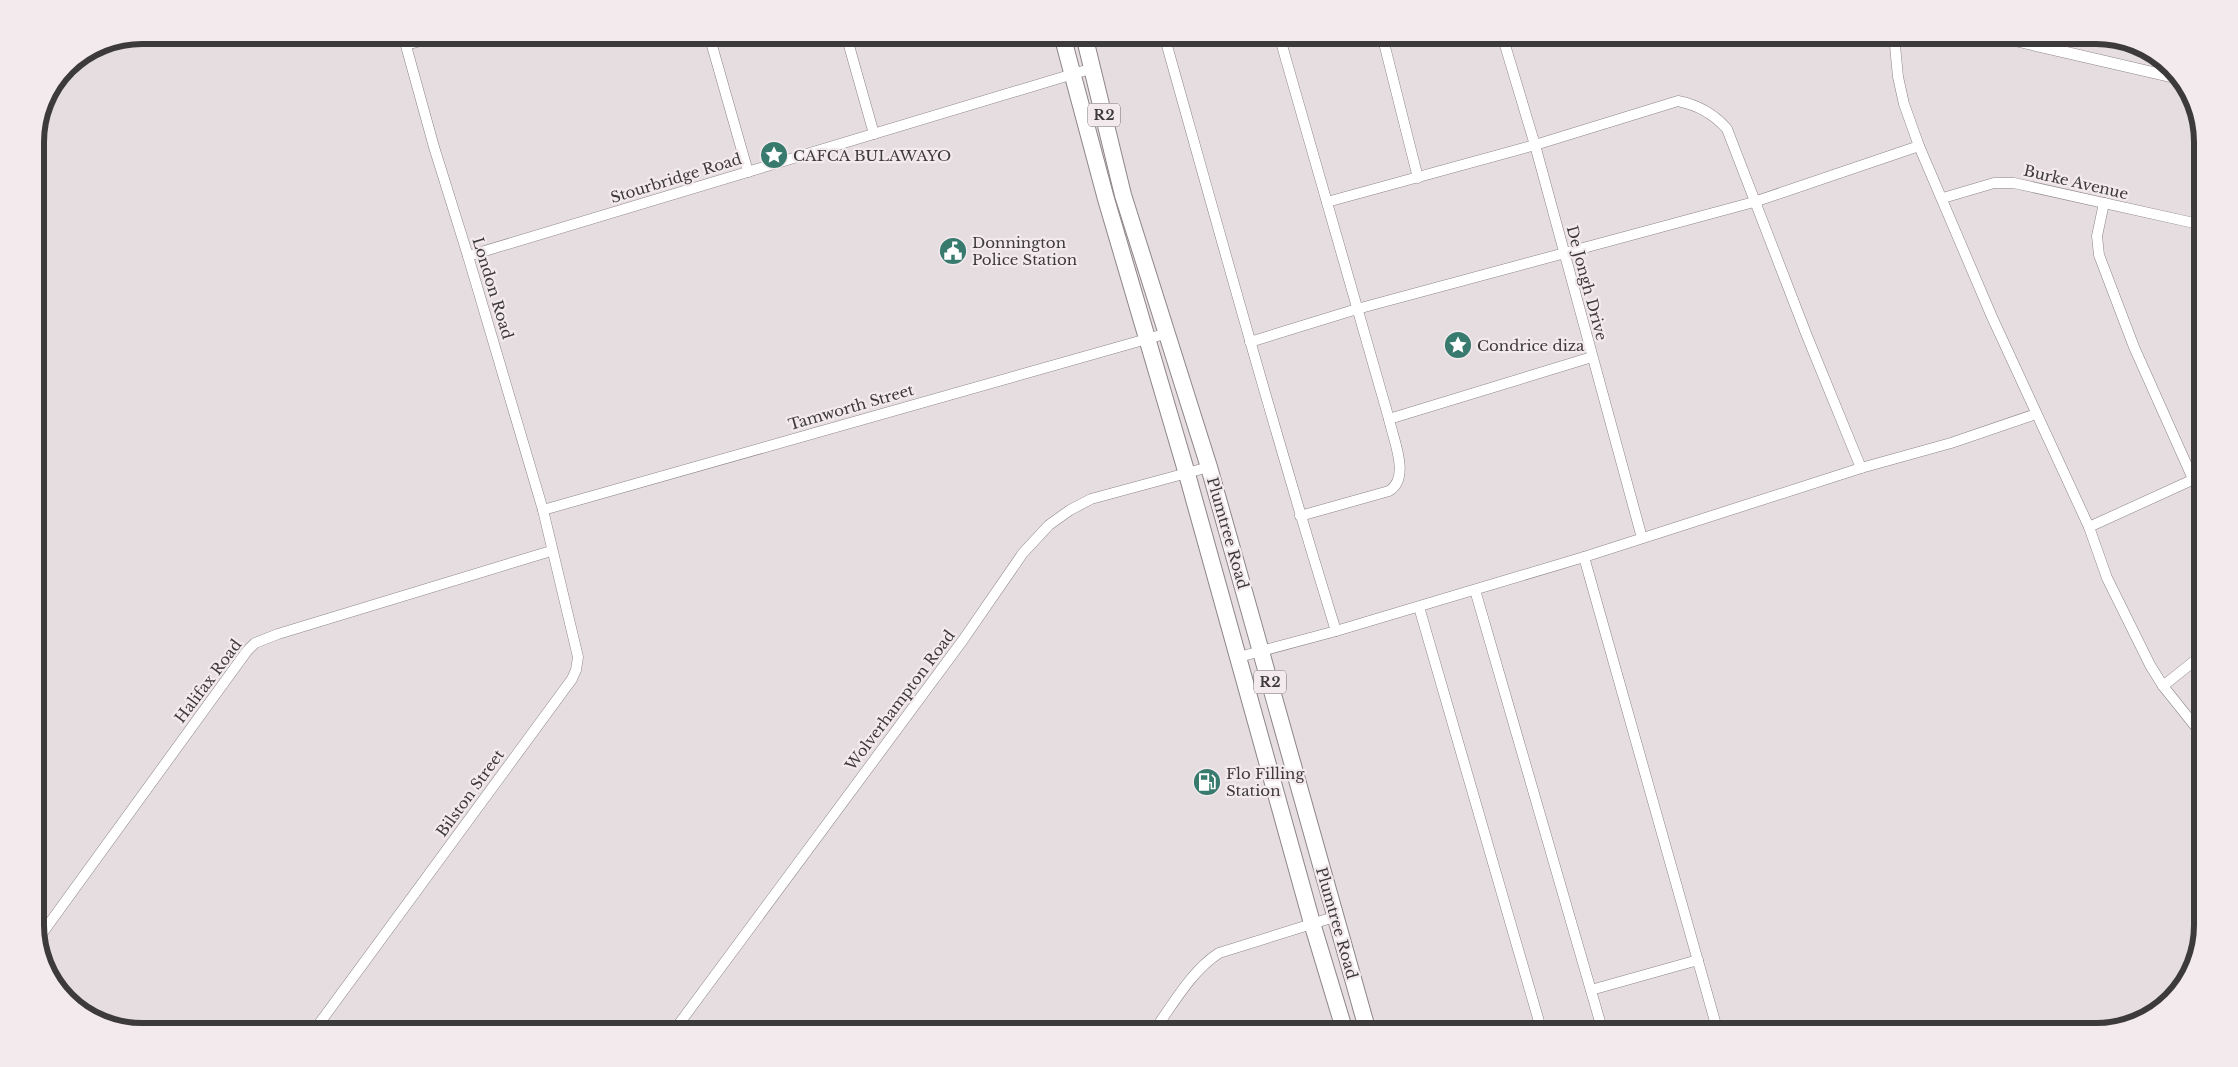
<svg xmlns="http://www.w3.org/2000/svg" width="2238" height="1067" viewBox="0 0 2238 1067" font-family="'Libre Baskerville',serif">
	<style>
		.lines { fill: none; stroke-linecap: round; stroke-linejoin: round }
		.minor-casing { stroke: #8d8589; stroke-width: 11 }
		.tertiary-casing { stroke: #8d8589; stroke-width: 12 }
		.trunk-casing { stroke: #8d8589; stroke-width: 18 }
		.minor { stroke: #fff; stroke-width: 10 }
		.tertiary { stroke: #fff; stroke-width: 11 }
		.trunk { stroke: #fff; stroke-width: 16 }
		.labels { text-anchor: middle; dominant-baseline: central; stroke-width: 4.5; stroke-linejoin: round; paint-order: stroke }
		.shield { fill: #f3eaee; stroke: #746f71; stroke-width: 1 }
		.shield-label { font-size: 14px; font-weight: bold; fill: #3d3a3b }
		.poi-label { font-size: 15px; fill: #3d3a3b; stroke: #f3eaee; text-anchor: start }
		.street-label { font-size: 15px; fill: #3d3a3b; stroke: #f3eaee }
		.rim { fill: none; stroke: #3d3a3b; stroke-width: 6 }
	</style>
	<rect width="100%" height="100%" fill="#e6dde1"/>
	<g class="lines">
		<defs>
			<g id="minor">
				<polyline points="709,35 748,172"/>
				<polyline points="846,35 874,134"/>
				<path d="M1164,35C1220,234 1275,434 1336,631"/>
				<path d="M1279,35L1389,419C1393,439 1411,478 1389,491L1300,516"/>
				<polyline points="1382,35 1418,178"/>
				<polyline points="1502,35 1535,145 1642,538"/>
				<polyline points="1894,35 1898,77 1904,104 1919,146 1992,317 2089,527 2107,578 2150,665 2163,686 2203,736"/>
				<polyline points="406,45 442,35"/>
				<polyline points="1943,198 1994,183 2014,183 2203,225"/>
				<path d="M1327,202L1535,145L1678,101C1698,105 1714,114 1727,129L1807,336L1861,468"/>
				<polyline points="2104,203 2097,236 2099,255 2134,347 2193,479"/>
				<polyline points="468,256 1093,68"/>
				<polyline points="1250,342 1357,309 1754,202 1919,146"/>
				<polyline points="1389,419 1592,357"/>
				<polyline points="543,510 1168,333"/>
				<polyline points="2089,527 2203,475"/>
				<polyline points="1584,557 1718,1032"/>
				<polyline points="1475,590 1603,1032"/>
				<polyline points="1419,607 1542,1032"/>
				<polyline points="1239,657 1336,631 1584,557 1861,468 1951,443 2036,414"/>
				<polyline points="2163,686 2203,654"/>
				<polyline points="38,939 247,651 255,643 278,634 551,551"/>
				<polyline points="1591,990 1698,960"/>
				<polyline points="313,1032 572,679 576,670 578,657 543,510 468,256 434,147 403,35"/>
				<polyline points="673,1032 963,640 1023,553 1049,525 1070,510 1091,499 1209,467"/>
				<path d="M1153,1032C1172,1006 1191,971 1219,953L1334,917"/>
			</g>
			<polyline id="tertiary" points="1991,35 2181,79"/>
			<g id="trunk">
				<polyline points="1062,35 1106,199 1187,474 1312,923 1345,1032"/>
				<polyline points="1084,35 1123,195 1209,467 1368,1032"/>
			</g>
		</defs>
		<!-- minor casing -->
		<use href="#minor" class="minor-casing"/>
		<!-- tertiary casing -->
		<use href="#tertiary" class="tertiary-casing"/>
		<!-- trunk casing -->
		<use href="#trunk" class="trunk-casing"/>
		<!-- minor -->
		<use href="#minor" class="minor"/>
		<!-- tertiary -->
		<use href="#tertiary" class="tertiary"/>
		<!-- trunk -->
		<use href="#trunk" class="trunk"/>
	</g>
	<!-- icons -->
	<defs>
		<symbol id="sight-disc" viewBox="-11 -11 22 22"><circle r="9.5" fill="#387b6e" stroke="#f3eaee"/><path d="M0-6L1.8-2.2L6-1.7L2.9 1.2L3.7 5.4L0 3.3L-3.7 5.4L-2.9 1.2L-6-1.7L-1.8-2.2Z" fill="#fff"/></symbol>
		<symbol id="civic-disc" viewBox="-11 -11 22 22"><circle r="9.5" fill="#387b6e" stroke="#f3eaee"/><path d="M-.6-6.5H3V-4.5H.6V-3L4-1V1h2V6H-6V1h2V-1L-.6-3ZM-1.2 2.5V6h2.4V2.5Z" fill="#fff"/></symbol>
		<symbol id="fuel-disc" viewBox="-11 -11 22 22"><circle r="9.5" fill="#387b6e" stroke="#f3eaee"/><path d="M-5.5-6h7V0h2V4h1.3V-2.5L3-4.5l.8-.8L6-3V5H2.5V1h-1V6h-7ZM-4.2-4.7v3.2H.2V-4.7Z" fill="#fff"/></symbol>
	</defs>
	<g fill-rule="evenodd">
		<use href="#sight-disc" x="758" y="139" width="32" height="32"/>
		<use href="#civic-disc" x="937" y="235" width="32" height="32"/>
		<use href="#sight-disc" x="1442" y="329" width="32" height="32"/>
		<use href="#fuel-disc" x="1191" y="766" width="32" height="32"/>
	</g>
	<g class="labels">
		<!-- shield labels -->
		<g class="shield">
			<rect x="1088" y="103.5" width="32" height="23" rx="4"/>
			<rect x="1254" y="670.5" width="32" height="23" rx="4"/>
		</g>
		<g class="shield-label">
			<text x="1104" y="115">R2</text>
			<text x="1270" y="682">R2</text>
		</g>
		<!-- poi labels -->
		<g class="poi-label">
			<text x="793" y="155">CAFCA BULAWAYO</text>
			<text x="972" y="242">Donnington<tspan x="972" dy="17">Police Station</tspan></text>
			<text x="1477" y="345">Condrice diza</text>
			<text x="1226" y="773">Flo Filling<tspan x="1226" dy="17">Station</tspan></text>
		</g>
		<!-- street labels -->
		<g class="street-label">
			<text transform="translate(676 178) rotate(-17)">Stourbridge Road</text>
			<text transform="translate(2076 182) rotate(13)">Burke Avenue</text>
			<text transform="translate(1587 283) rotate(75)">De Jongh Drive</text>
			<text transform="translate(493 288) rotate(73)">London Road</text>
			<text transform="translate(851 407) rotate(-16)">Tamworth Street</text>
			<text transform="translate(1228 533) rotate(74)">Plumtree Road</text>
			<text transform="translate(208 681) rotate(-53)">Halifax Road</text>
			<text transform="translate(900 700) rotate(-53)">Wolverhampton Road</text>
			<text transform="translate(470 793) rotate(-54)">Bilston Street</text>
			<text transform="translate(1337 923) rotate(74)">Plumtree Road</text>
		</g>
	</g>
	<!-- crop -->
	<path d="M0 0H2238V1067H0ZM142 44H2096A98 98 0 0 1 2194 142V925A98 98 0 0 1 2096 1023H142A98 98 0 0 1 44 925V142A98 98 0 0 1 142 44Z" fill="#f3eaee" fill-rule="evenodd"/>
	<path class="rim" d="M142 44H2096A98 98 0 0 1 2194 142V925A98 98 0 0 1 2096 1023H142A98 98 0 0 1 44 925V142A98 98 0 0 1 142 44Z"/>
</svg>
